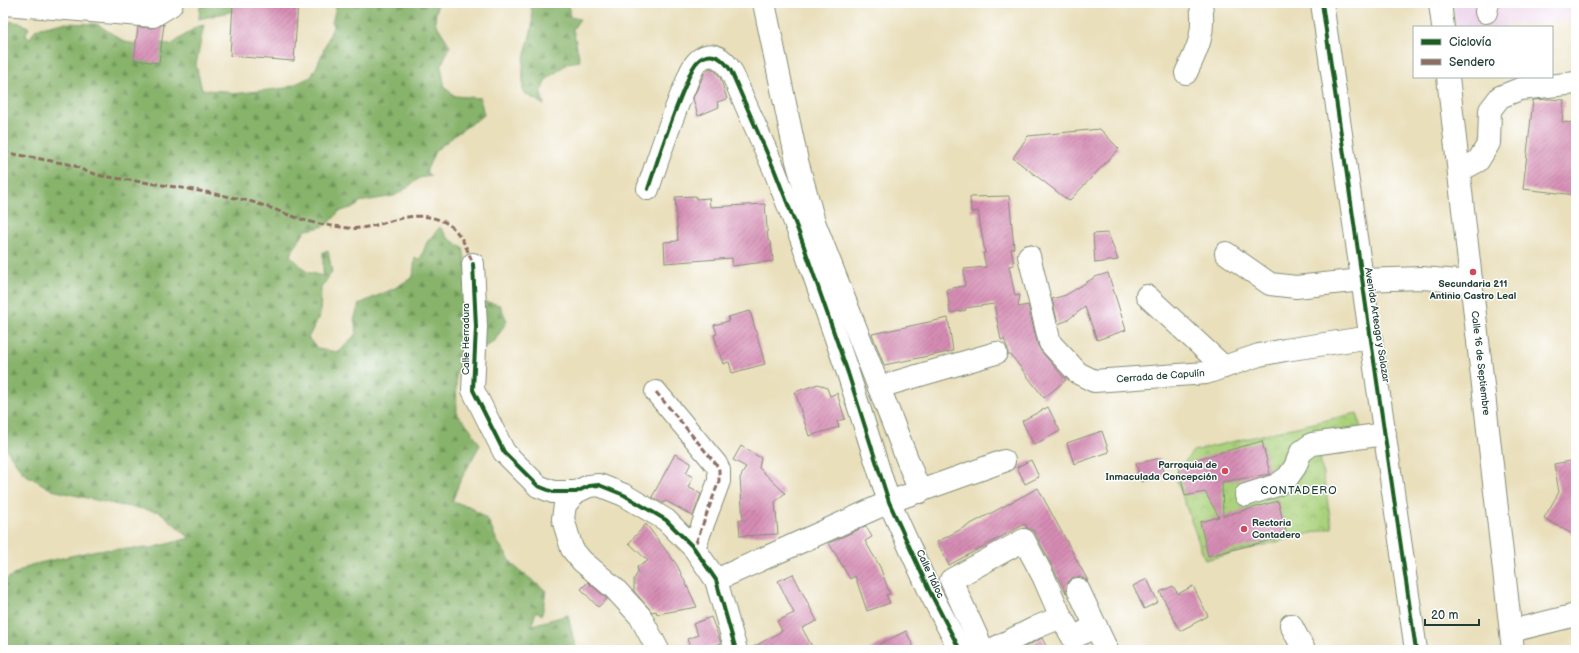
<svg xmlns="http://www.w3.org/2000/svg" width="1579" height="653" viewBox="0 0 1579 653" font-family="'Balsamiq Sans',sans-serif">
	<style>
		.built { fill: #ecd1ea }
		.forest { fill: url(#forest-firs); stroke: #537850 }
		.park { fill: url(#park-crowns); stroke: #648758 }
		.building { fill: url(#building-hatch) }
		.lines { fill: none; stroke-linecap: round; stroke-linejoin: round }
		.minor-casing { stroke: #848e78; stroke-width: 24 }
		.minor { stroke: #fff; stroke-width: 22 }
		.quiet { stroke: #8d6e63; stroke-width: 3; stroke-dasharray: 6 3; stroke-linecap: butt }
		.cycleway-casing { stroke: #fff; stroke-width: 6 }
		.cycleway { stroke: #1b5e20; stroke-width: 4 }
		.poi-dot { fill: #d1495b; stroke: #fff; stroke-width: 1.5 }
		.labels { text-anchor: middle; dominant-baseline: central; stroke-width: 3; stroke-linejoin: round; paint-order: stroke }
		.poi-label { font-size: 10px; font-weight: bold; fill: #1f3d34; stroke: #fff }
		.street-label { font-size: 10px; fill: #1f3d34; stroke: #fff }
		.neighbourhood-label { font-size: 11px; letter-spacing: 1px; fill: #1f3d34; stroke: #fff }
	</style>
	<defs>
		<pattern id="forest-firs" width="22" height="20" patternUnits="userSpaceOnUse"><rect width="22" height="20" fill="#87b36b"/><path d="M5 1l3.5 6h-7zM16 11l3.5 6h-7z" fill="#6e9359"/></pattern>
		<pattern id="park-crowns" width="20" height="18" patternUnits="userSpaceOnUse"><rect width="20" height="18" fill="#aad17b"/><path d="M2 6a3 3 0 1 1 6 0M12 15a3 3 0 1 1 6 0" fill="none" stroke="#92b46b"/></pattern>
		<pattern id="building-hatch" width="6" height="6" patternUnits="userSpaceOnUse"><rect width="6" height="6" fill="#d68cb4"/><path d="M-1 1l2-2M0 6l6-6M5 7l2-2" fill="none" stroke="#ad7493"/></pattern>
	</defs>
	<rect width="100%" height="100%" fill="#fff"/>
	<filter id="ink" filterUnits="userSpaceOnUse"><feTurbulence type="fractalNoise" baseFrequency=".025" numOctaves="2"/><feDisplacementMap in="SourceGraphic" scale="8" xChannelSelector="R" yChannelSelector="G"/><feConvolveMatrix kernelMatrix="1 2 1 2 8 2 1 2 1" color-interpolation-filters="sRGB"/></filter>
	<filter id="wash" filterUnits="userSpaceOnUse"><feTurbulence type="fractalNoise" baseFrequency=".012" numOctaves="4" result="noise"/><feDisplacementMap in="SourceGraphic" scale="16" xChannelSelector="R" yChannelSelector="G"/><feGaussianBlur stdDeviation="0.9" result="paint"/><feColorMatrix in="noise" values="0 0 0 0 0 0 0 0 0 0 0 0 0 0 0 0 0 1.4 0 .05"/><feComposite in="paint" operator="in"/></filter>
	<g filter="url(#wash)">
		<rect width="100%" height="100%" fill="#e9dfbb"/>
		<!-- built -->
		<polygon class="built" points="1453,3 1576,3 1576,20 1485,27 1456,27"/>
		<!-- forest -->
		<g class="forest">
			<path d="M3,3H5V21L22,23L29,28L25,35L30,38L36,29L63,23L97,24L125,42L148,46L163,43L171,45L196,27L204,25L196,65L202,90L227,91L232,94L286,88L311,77L317,66L333,27L332,23L337,3H437L435,22L450,46L441,66L445,88L455,96L480,98L484,115L459,132L435,151L426,172L431,176L419,178L407,188L394,196L359,202L357,206L338,212C330,226 321,228 306,230L290,255L307,272L323,276V252L328,251L332,272L321,288L320,315L308,338L318,349L339,352L357,333L354,320L359,304L395,288L413,277L415,257L420,260L427,242L440,227L448,238L463,248L466,263L483,301L500,305L507,321L494,342L472,354L456,373L457,414L469,427L480,445L459,483L452,502L469,506L488,520L497,541L514,566L546,591L542,615L536,611L532,625L568,615L576,650H3V581L31,565L97,550L151,548L190,538L160,512L113,504L52,490L23,473L3,445Z"/>
			<polygon points="204,3 256,3 238,10 199,19 200,6"/>
			<path d="M530,3H568L570,17L580,19L573,29L580,61L568,63L545,81L541,93L544,105L523,92C523,81 522,69 524,58C529,37 536,25 530,3Z"/>
		</g>
		<!-- park -->
		<polygon class="park" points="1357,413 1366,449 1320,457 1332,528 1205,560 1175,475 1193,451"/>
		<g id="blocks">
			<!-- building -->
			<g class="building">
				<polygon points="233,3 298,3 294,61 230,56"/>
				<polygon points="164,24 159,63 134,60 138,27 152,28"/>
				<polygon points="710,68 714,70 720,77 727,99 717,102 719,107 698,116 693,98 704,74"/>
				<polygon points="1549,99 1564,100 1562,122 1576,123 1576,195 1523,189 1533,100"/>
				<polygon points="1100,129 1119,149 1069,201 1013,158 1028,136"/>
				<polygon points="696,196 696,199 709,198 710,207 765,204 768,240 771,243 773,261 732,266 732,258 665,263 664,242 678,241 675,197"/>
				<polygon points="1009,196 1014,248 1011,249 1014,265 1009,266 1015,296 1020,295 1018,307 1028,305 1038,346 1041,351 1066,380 1044,398 1011,355 1008,355 1008,349 1004,339 1001,340 994,304 965,308 966,310 950,313 947,289 965,286 964,269 986,267 983,253 985,253 978,211 971,212 970,197"/>
				<polygon points="1108,233 1118,260 1095,263 1093,234"/>
				<polygon points="1108,273 1126,330 1097,340 1085,307 1066,321 1058,324 1052,299 1066,295 1095,277"/>
				<polygon points="750,311 765,364 732,373 729,362 723,364 714,335 717,334 714,325 729,321 728,317"/>
				<polygon points="948,318 953,351 884,365 872,334"/>
				<polygon points="818,384 827,388 830,396 837,393 845,419 837,421 839,427 809,436 795,392"/>
				<polygon points="1048,407 1060,431 1034,445 1022,421"/>
				<polygon points="1102,431 1109,452 1074,464 1067,443"/>
				<polygon points="1262,441 1270,474 1222,482 1223,516 1278,501 1287,536 1208,556 1200,522 1219,517 1205,492 1185,496 1179,468 1201,458"/>
				<polygon points="741,446 761,458 759,468 785,493 775,502 778,534 740,536 739,520 743,520 740,478 746,467 733,460"/>
				<polygon points="675,454 691,463 686,473 693,477 688,487 701,494 693,516 666,501 663,503 652,497"/>
				<polygon points="1160,458 1165,475 1141,482 1136,464"/>
				<polygon points="1031,460 1039,477 1025,484 1017,467"/>
				<polygon points="1576,460 1576,536 1544,518 1559,492 1554,464"/>
				<polygon points="1038,488 1088,581 1079,577 1072,578 1068,582 1066,593 1034,531 1027,528 1025,524 949,565 937,542"/>
				<polygon points="646,524 677,565 697,607 657,614 656,611 652,612 634,591 634,579 638,572 637,567 648,561 629,543"/>
				<polygon points="866,526 872,537 865,541 880,567 890,594 886,595 890,603 867,611 855,576 850,579 829,543"/>
				<polygon points="793,574 817,621 802,628 814,650 748,650 782,631 777,621 794,613 778,581"/>
				<polygon points="1147,579 1158,602 1144,609 1133,586"/>
				<polygon points="588,582 607,599 598,607 581,589"/>
				<polygon points="1173,586 1178,594 1193,586 1208,616 1180,631 1160,592"/>
				<polygon points="711,617 721,643 703,650 691,650 687,639 698,635 693,624"/>
				<polygon points="906,631 915,650 868,650"/>
				<polygon points="1042,638 1048,650 1019,650"/>
			</g>
		</g>
	</g>
	<g filter="url(#ink)">
		<use href="#blocks" fill-opacity="0" stroke="#848e78" stroke-width="1"/>
		<g class="lines">
			<defs>
				<g id="minor">
					<polyline points="764,3 797,161 814,222 920,492"/>
					<polyline points="1322,3 1416,650"/>
					<polyline points="1440,3 1443,27"/>
					<polyline points="4,4 153,16 171,5 172,3"/>
					<polyline points="1486,12 1488,3"/>
					<path d="M1186,73C1199,46 1205,33 1201,3"/>
					<path id="s1" d="M1448,77L1513,650"/>
					<polyline points="1459,171 1478,161 1489,143 1490,110 1500,97 1520,89 1576,83"/>
					<path d="M648,189C660,153 671,118 686,84C689,76 692,66 699,60C713,49 724,60 731,71L774,169L801,238L848,373L889,502L930,592L960,650"/>
					<polyline points="1226,253 1270,284 1296,287 1362,280 1422,278 1472,282"/>
					<path id="s2" d="M1029,256L1050,343L1078,373L1094,381L1206,373L1259,355L1285,350L1371,337"/>
					<polyline points="473,264 476,327 473,390 504,452 538,486 553,492 576,492 589,486 599,485 624,495 666,520 694,548 716,580 736,650"/>
					<polyline points="1147,296 1224,367"/>
					<polyline points="879,387 996,353"/>
					<polyline points="656,392 716,464 719,470 719,481 694,548"/>
					<polyline points="576,492 565,505 563,519 572,549 582,561 614,588 640,616 658,650"/>
					<polyline points="1246,495 1277,485 1288,477 1295,467 1301,452 1312,444 1385,434"/>
					<polyline points="716,580 889,502 1004,461"/>
					<polyline points="1078,589 1107,650"/>
					<polyline points="1291,625 1304,650"/>
					<polyline points="1511,631 1576,615"/>
					<polyline points="983,650 951,580 1024,540 1044,578 1061,617 1073,638 1096,626"/>
					<polyline points="991,650 1037,627 1061,617"/>
				</g>
			</defs>
			<!-- minor casing -->
			<use href="#minor" class="minor-casing"/>
			<!-- minor -->
			<use href="#minor" class="minor"/>
			<!-- quiet -->
			<g class="quiet">
				<path d="M3,152L73,165L85,171L102,176C148,183 195,189 240,199C266,204 289,217 315,223C324,225 333,226 342,227C348,228 354,229 360,228C388,225 410,209 440,220C459,227 466,246 473,264"/>
				<polyline points="656,392 716,464 719,470 719,481 694,548"/>
			</g>
			<defs>
				<g id="cycleway">
					<polyline points="1322,3 1416,650"/>
					<path d="M648,189C660,153 671,118 686,84C689,76 692,66 699,60C713,49 724,60 731,71L774,169L801,238L848,373L889,502L930,592L960,650"/>
					<polyline points="473,264 476,327 473,390 504,452 538,486 553,492 576,492 589,486 599,485 624,495 666,520 694,548 716,580 736,650"/>
				</g>
			</defs>
			<!-- cycleway casing -->
			<use href="#cycleway" class="cycleway-casing"/>
			<!-- cycleway -->
			<use href="#cycleway" class="cycleway"/>
		</g>
	</g>
	<!-- markers -->
	<g class="poi-dot">
		<circle cx="1473" cy="272" r="4"/>
		<circle cx="1225" cy="471" r="4"/>
		<circle cx="1244" cy="529" r="4"/>
	</g>
	<g class="labels">
		<!-- poi labels -->
		<g class="poi-label">
			<text x="1473" y="284">Secundaria 211<tspan x="1473" dy="12">Antinio Castro Leal</tspan></text>
			<text x="1217" y="465" text-anchor="end">Parroquia de<tspan x="1217" dy="12">Inmaculada Concepción</tspan></text>
			<text x="1252" y="523" text-anchor="start">Rectoria<tspan x="1252" dy="12">Contadero</tspan></text>
		</g>
		<!-- street labels -->
		<g class="street-label">
			<text transform="translate(1377 325) rotate(81)">Avenida Arteaga y Salazar</text>
			<text transform="translate(466 339) rotate(-90)">Calle Herradura</text>
			<text stroke="none"><textPath href="#s1" startOffset="288">Calle 16 de Septiembre</textPath></text>
			<text stroke="none"><textPath href="#s2" startOffset="215">Cerrada de Capulín</textPath></text>
			<text transform="translate(930 574) rotate(65)">Calle Tláloc</text>
		</g>
		<!-- neighbourhood labels -->
		<g class="neighbourhood-label">
			<text x="1299" y="490">CONTADERO</text>
		</g>
	</g>
	<!-- margin -->
	<rect width="1579" height="653" fill="none" stroke="#fff" stroke-width="16"/>
	<!-- legend -->
	<rect x="1413" y="26" width="140" height="52" fill="#ffffff" stroke="#a5b1ae"/>
	<rect x="1421" y="39" width="20" height="6" fill="#1b5e20" stroke="#a5b1ae"/>
	<text x="1449" y="46" font-size="12" fill="#1f3d34">Ciclovía</text>
	<rect x="1421" y="59" width="20" height="6" fill="#8d6e63" stroke="#a5b1ae"/>
	<text x="1449" y="66" font-size="12" fill="#1f3d34">Sendero</text>
	<!-- scale -->
	<path d="M1425 619v6h54v-6" fill="none" stroke="#1f3d34" stroke-width="2"/>
	<text x="1431" y="619" font-size="12" fill="#1f3d34" stroke="#ffffff" stroke-width="3" paint-order="stroke">20 m</text>
</svg>
